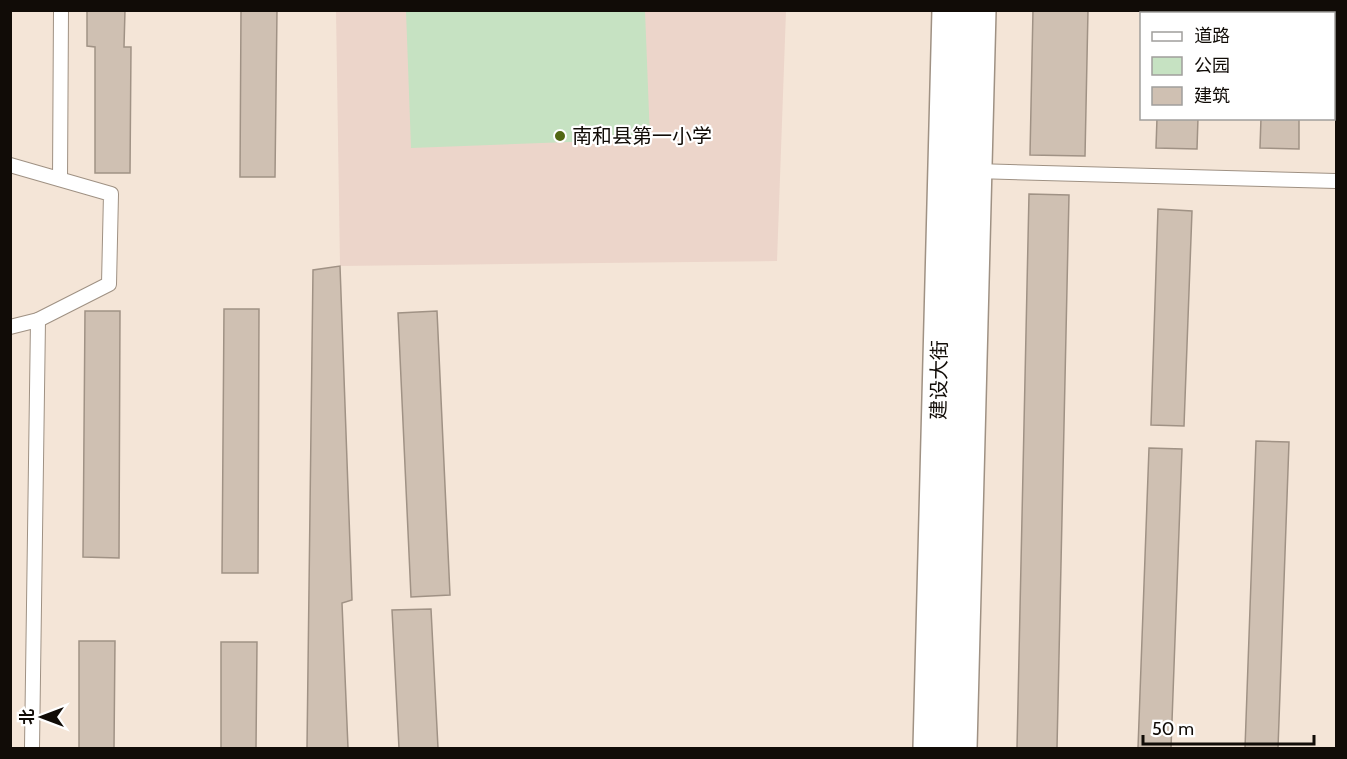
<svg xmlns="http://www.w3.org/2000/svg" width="1347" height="759" viewBox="0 0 1347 759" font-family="Cabin,'Noto Sans SC',sans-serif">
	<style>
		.education { fill: #ecd5ca }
		.green { fill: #c6e2c2 }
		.building { fill: #cfc0b2; stroke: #a09285; stroke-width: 1.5 }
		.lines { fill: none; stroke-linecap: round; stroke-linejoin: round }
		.lane-casing { stroke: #9f9183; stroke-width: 16 }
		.secondary-casing { stroke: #9f9183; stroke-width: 36 }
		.lane { stroke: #fff; stroke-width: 14 }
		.secondary { stroke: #fff; stroke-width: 33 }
		.poi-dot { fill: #526713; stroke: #fff; stroke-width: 2 }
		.labels { text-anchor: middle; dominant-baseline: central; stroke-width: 4.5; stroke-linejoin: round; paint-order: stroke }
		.poi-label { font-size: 20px; fill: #110c07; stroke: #fff; text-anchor: start }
		.street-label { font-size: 20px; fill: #110c07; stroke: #fff }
	</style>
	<rect width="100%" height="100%" fill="#f4e5d7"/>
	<!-- education -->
	<polygon class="education" points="336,11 786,11 777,261 340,266"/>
	<!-- green -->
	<polygon class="green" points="406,11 645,11 650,139 411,148"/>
	<!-- building -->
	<g class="building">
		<polygon points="87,10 125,10 124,47 131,47 130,173 95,173 95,47 87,46"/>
		<polygon points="241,10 277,10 275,177 240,177"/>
		<polygon points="1033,10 1088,10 1085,156 1030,155"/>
		<rect x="1160" y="10" width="40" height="4"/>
		<rect x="1263" y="10" width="38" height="4"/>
		<polygon points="1157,118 1198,118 1197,149 1156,148"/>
		<polygon points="1261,118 1299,118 1299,149 1260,148"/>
		<polygon points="1029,194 1069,195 1057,748 1017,748"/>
		<polygon points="1158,209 1192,211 1184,426 1151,425"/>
		<polygon points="340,266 352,600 342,603 348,748 307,748 313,270"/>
		<polygon points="224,309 259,309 258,573 222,573"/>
		<polygon points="85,311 120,311 119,558 83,557"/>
		<polygon points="437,311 450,595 411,597 398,313"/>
		<polygon points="1256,441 1289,442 1278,748 1245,748"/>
		<polygon points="1149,448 1182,449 1171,748 1138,748"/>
		<polygon points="431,609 438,748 399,748 392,610"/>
		<polygon points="79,641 115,641 114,748 79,748"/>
		<polygon points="221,642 257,642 256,748 221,748"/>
	</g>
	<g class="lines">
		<defs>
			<g id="lane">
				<polyline points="10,165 111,194 109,284 38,320 10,327"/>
				<polyline points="975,171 1336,181"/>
				<polyline points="60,179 61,10"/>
				<polyline points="32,748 38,320"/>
			</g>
			<g id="secondary">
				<polyline points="930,748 949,10"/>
				<polyline points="960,748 979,10"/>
			</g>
		</defs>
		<!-- lane casing -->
		<use href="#lane" class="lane-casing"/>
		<!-- secondary casing -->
		<use href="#secondary" class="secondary-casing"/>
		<!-- lane -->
		<use href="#lane" class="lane"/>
		<!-- secondary -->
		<use href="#secondary" class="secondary"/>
	</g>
	<!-- markers -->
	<circle class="poi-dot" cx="560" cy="136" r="6"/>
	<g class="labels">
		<!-- poi labels -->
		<g class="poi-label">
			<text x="572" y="136">南和县第一小学</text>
		</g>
		<!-- street labels -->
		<g class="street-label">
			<text transform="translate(939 380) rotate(-89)">建设大街</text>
		</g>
	</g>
	<!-- border -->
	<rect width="1347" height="759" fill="none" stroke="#110c07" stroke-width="24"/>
	<!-- legend -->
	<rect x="1140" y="12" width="195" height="108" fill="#ffffff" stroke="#a09e9c" stroke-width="1.5"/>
	<rect x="1152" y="32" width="30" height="9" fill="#ffffff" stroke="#a09e9c" stroke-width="1.5"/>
	<text x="1194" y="42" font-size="18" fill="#110c07">道路</text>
	<rect x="1152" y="57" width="30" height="18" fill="#c6e2c2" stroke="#a09e9c" stroke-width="1.5"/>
	<text x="1194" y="72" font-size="18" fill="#110c07">公园</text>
	<rect x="1152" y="87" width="30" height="18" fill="#cfc0b2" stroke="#a09e9c" stroke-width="1.5"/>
	<text x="1194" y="102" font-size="18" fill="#110c07">建筑</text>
	<!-- north arrow -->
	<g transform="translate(42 717) rotate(270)" stroke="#ffffff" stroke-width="4.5" paint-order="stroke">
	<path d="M0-4.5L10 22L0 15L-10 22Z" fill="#110c07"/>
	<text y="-9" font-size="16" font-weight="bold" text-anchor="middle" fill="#110c07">北</text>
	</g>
	<!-- scale -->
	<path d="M1143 735v9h171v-9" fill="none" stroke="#110c07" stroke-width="3"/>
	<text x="1152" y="735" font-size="18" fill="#110c07" stroke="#ffffff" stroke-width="4.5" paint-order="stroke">50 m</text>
</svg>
